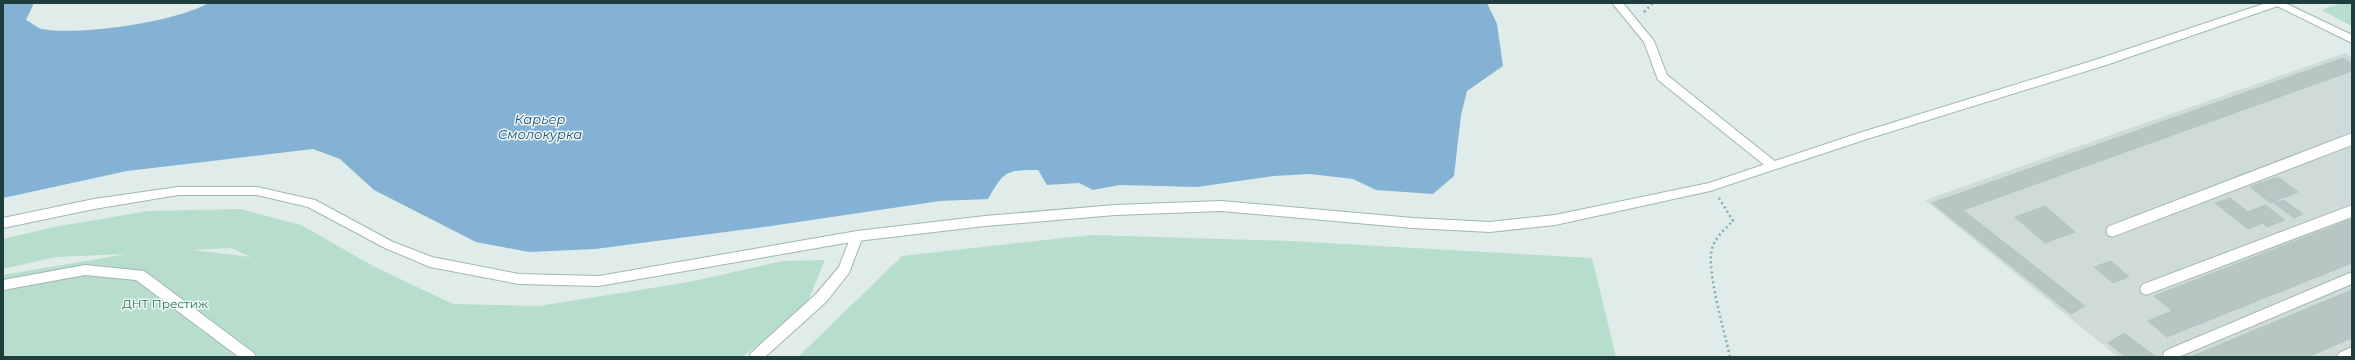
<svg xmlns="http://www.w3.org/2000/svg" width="2355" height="360" viewBox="0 0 2355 360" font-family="Montserrat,sans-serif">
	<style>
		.built { fill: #cedbd9 }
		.green { fill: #b7decc; fill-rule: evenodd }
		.water { fill: #84b2d4 }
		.building { fill: #b5c6c3; stroke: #b2c5c3 }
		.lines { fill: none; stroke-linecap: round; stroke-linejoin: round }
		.lane-casing { stroke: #a3b4b2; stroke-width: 13 }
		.street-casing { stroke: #a3b4b2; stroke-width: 2 }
		.secondary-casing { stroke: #9eb8b5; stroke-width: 2 }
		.path { stroke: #7eb1af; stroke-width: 2.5; stroke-dasharray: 2 3; stroke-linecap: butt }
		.lane { stroke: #fff; stroke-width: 11 }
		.street { fill: #fff; fill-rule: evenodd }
		.secondary { fill: #fff; fill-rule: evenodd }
		.labels { text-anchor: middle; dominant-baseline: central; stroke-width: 3; stroke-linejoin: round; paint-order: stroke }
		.park-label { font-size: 12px; fill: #28765b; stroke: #f0f8f6 }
		.water-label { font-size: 13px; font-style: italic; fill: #17507b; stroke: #f0f8f6 }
	</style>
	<rect width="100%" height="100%" fill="#e0ece9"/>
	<!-- built -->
	<polygon class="built" points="2345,53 2352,57 2352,357 2118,357 1925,200"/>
	<!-- green -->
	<g class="green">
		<polygon points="2342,3 2352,3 2352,26 2321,10"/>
		<path d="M240,209L301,225L375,267L453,304L539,306L689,282L783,261L825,260L805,308L742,357H3V275L126,254L56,257L3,269V239L54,227L148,211ZM231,248L251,257L193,250Z"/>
		<polygon points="1091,235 1291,241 1592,258 1616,357 798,357 902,256"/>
	</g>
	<!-- water -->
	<path class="water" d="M3,3H34L26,20C31,22 37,28 42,29C78,36 177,22 208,3H1487L1497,24L1503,66L1467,91L1461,115L1454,176L1433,194L1376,190L1353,179L1310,174L1274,176L1197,187L1120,185L1093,190L1079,183L1047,185L1038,170C1005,170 1004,171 988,199L940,201L771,226L595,249L529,252L476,242L374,190L340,159L313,149L127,171L3,198Z"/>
	<!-- building -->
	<g class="building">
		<polygon points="2343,58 2352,64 2352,71 1963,210 2085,306 2071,314 1932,203"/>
		<polygon points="2278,177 2298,192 2284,198 2264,182"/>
		<polygon points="2262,182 2282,198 2271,203 2250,187"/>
		<polygon points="2230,198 2248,212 2265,205 2285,220 2267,227 2263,223 2248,229 2215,203"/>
		<polygon points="2284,200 2303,214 2294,218 2274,203"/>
		<polygon points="2045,206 2075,232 2045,243 2015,217"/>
		<polygon points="2352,219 2352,263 2167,337 2148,321 2172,311 2154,296"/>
		<polygon points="2111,261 2129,277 2113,283 2094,267"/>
		<polygon points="2352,290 2352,338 2307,357 2190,357"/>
		<polygon points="2124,333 2156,357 2126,357 2108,343"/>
	</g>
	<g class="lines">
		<defs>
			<g id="lane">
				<polyline points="2112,231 2352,139"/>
				<polyline points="2146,289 2352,211"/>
				<polyline points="2172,357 2169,355 2352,278"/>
				<polyline points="2343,357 2352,353"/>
			</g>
			<g id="street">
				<polygon points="1612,3 1623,3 1654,41 1667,75 1776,162 1778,165 1776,168 1768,168 1658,80 1644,42"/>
				<polygon points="2271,3 2285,3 2352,35 2352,43"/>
				<polygon points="857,231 861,233 863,236 849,273 826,302 765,357 749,357 751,353 816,294 839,267 851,236 853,233"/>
				<polygon points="85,265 144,271 254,353 256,357 239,357 136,280 85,275 3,290 3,280"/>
			</g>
			<polygon id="secondary" points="2266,3 2282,3 2281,5 2106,65 1867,139 1710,191 1555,225 1490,232 1413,228 1221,211 1115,215 985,226 857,241 599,286 519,284 430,267 385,248 308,207 257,195 178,195 94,209 3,228 3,218 94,199 178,187 257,187 315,200 393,242 432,257 519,274 599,276 857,231 985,216 1115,205 1221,201 1413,218 1490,222 1555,215 1709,183 1859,133 2098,59"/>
		</defs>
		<!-- lane casing -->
		<use href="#lane" class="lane-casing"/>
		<!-- street casing -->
		<use href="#street" class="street-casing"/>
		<!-- secondary casing -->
		<use href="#secondary" class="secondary-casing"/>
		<!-- path -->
		<g class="path">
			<polyline points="1644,12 1653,3"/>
			<path d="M1719,198L1733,221C1724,230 1712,240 1711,254C1709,279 1724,330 1730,357"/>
		</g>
		<!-- lane -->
		<use href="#lane" class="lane"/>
		<!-- street -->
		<use href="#street" class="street"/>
		<!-- secondary -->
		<use href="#secondary" class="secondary"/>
	</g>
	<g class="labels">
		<!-- park labels -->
		<g class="park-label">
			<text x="165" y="303">ДНТ Престиж</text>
		</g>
		<!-- water labels -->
		<g class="water-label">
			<text x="540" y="119">Карьер<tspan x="540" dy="15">Смолокурка</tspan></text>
		</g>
	</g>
	<!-- border -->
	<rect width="2355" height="360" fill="none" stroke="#203d3d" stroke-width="8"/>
</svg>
